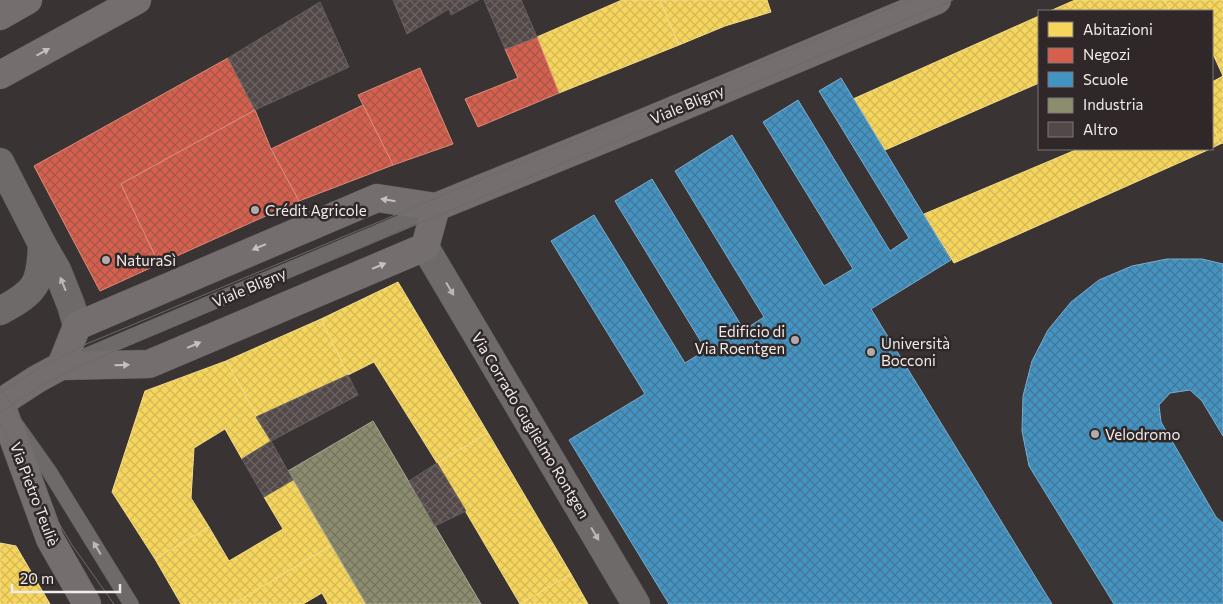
<svg xmlns="http://www.w3.org/2000/svg" width="1223" height="604" viewBox="0 0 1223 604" font-family="Commissioner,sans-serif">
	<style>
		.homes { fill: url(#homes-cross-hatch); stroke: #f4dc87 }
		.shops { fill: url(#shops-cross-hatch); stroke: #de8a7c }
		.schools { fill: url(#schools-cross-hatch); stroke: #77adcf }
		.industry { fill: url(#industry-cross-hatch); stroke: #aaa894 }
		.building { fill: url(#building-cross-hatch); stroke: #635f5f }
		.lines { fill: none; stroke-linecap: round; stroke-linejoin: round }
		.lane-casing { stroke: #575251; stroke-width: 16 }
		.street-casing { stroke: #575251; stroke-width: 29 }
		.secondary-casing { stroke: #575251; stroke-width: 29 }
		.lane { stroke: #6e6a6a; stroke-width: 15 }
		.street { stroke: #6e6a6a; stroke-width: 28 }
		.secondary { stroke: #756e6e; stroke-width: 28 }
		.tram { stroke: #6d6a69; stroke-width: 1 }
		.oneway { fill: #c6bfbf }
		.oneway2 { fill: #bdb7b7 }
		.poi-dot { fill: #b1abab; stroke: #302828; stroke-width: 2 }
		.labels { text-anchor: middle; dominant-baseline: central; stroke-width: 5; stroke-linejoin: round; paint-order: stroke }
		.street-label { font-size: 15px; fill: #f1ebeb; stroke: #302828 }
		.poi-label { font-size: 15px; fill: #f1ebeb; stroke: #302828; text-anchor: start }
	</style>
	<defs>
		<pattern id="homes-cross-hatch" width="8" height="8" patternUnits="userSpaceOnUse" patternTransform="scale(1.25)"><rect width="8" height="8" fill="#f6d55c"/><path d="M0 0l8 8M0 8l8-8" fill="none" stroke="#d3b858"/></pattern>
		<pattern id="shops-cross-hatch" width="8" height="8" patternUnits="userSpaceOnUse" patternTransform="scale(1.25)"><rect width="8" height="8" fill="#d6604d"/><path d="M0 0l8 8M0 8l8-8" fill="none" stroke="#a4574b"/></pattern>
		<pattern id="schools-cross-hatch" width="8" height="8" patternUnits="userSpaceOnUse" patternTransform="scale(1.25)"><rect width="8" height="8" fill="#4393c3"/><path d="M0 0l8 8M0 8l8-8" fill="none" stroke="#457897"/></pattern>
		<pattern id="industry-cross-hatch" width="8" height="8" patternUnits="userSpaceOnUse" patternTransform="scale(1.25)"><rect width="8" height="8" fill="#8c8c6e"/><path d="M0 0l8 8M0 8l8-8" fill="none" stroke="#747460"/></pattern>
		<pattern id="building-cross-hatch" width="8" height="8" patternUnits="userSpaceOnUse" patternTransform="scale(1.25)"><rect width="8" height="8" fill="#534848"/><path d="M0 0l8 8M0 8l8-8" fill="none" stroke="#6c6363"/></pattern>
	</defs>
	<rect width="100%" height="100%" fill="#393433"/>
	<!-- homes -->
	<g class="homes">
		<polygon points="622,0 660,0 679,45 559,93 537,37"/>
		<polygon points="660,0 767,0 771,12 725,26 679,45"/>
		<polygon points="1075,0 1165,0 1170,11 1050,11"/>
		<polygon points="1165,0 1223,0 1223,143 1220,144 1212,124 1212,82 1223,76 1212,52 1212,11 1170,11"/>
		<polygon points="1039,16 1039,83 885,150 853,99"/>
		<polygon points="1212,124 1220,144 1212,148"/>
		<polygon points="1078,149 1210,149 954,263 924,214"/>
		<polygon points="398,282 488,433 437,463 374,362 348,375 321,319"/>
		<polygon points="321,319 348,375 256,417 226,361"/>
		<polygon points="226,361 271,441 242,459 225,429 194,448 191,498 209,527 155,559 112,492 145,391"/>
		<polygon points="488,433 571,574 520,604 437,463"/>
		<polygon points="293,480 332,545 233,604 181,604 155,559 209,527 229,561 283,529 264,497"/>
		<polygon points="0,543 16,546 50,604 0,604"/>
		<polygon points="332,545 366,604 328,604 322,593 303,604 233,604"/>
		<polygon points="571,574 588,604 520,604"/>
	</g>
	<!-- shops -->
	<g class="shops">
		<polygon points="537,37 559,93 478,127 465,99 518,78 505,49"/>
		<polygon points="228,58 255,110 121,184 159,264 100,291 34,166"/>
		<polygon points="420,68 453,144 393,165 358,95"/>
		<polygon points="363,105 393,165 299,201 271,149"/>
		<polygon points="255,110 271,149 299,201 159,264 121,184"/>
	</g>
	<!-- schools -->
	<g class="schools">
		<polygon points="841,78 951,260 871,309 1052,604 669,604 569,440 645,394 551,241 594,215 685,363 706,350 615,201 652,179 744,330 764,317 675,171 732,135 824,286 853,269 763,122 798,100 890,251 909,238 819,91"/>
		<polygon points="1167,259 1202,259 1223,264 1223,436 1202,401 1190,390 1170,393 1159,405 1161,422 1216,517 1223,523 1223,604 1114,604 1029,466 1022,431 1023,396 1032,361 1048,330 1071,302 1099,280 1132,266"/>
	</g>
	<!-- industry -->
	<polygon class="industry" points="373,421 435,526 481,604 366,604 288,471"/>
	<!-- building -->
	<g class="building">
		<polygon points="393,0 479,0 451,15 449,9 407,34"/>
		<polygon points="484,0 521,0 537,37 505,49"/>
		<polygon points="320,2 349,67 255,110 228,58"/>
		<polygon points="348,375 358,395 271,441 256,417"/>
		<polygon points="271,441 293,480 264,497 242,459"/>
		<polygon points="437,463 466,511 435,526 409,481"/>
	</g>
	<g class="lines">
		<defs>
			<g id="lane">
				<polyline points="78,359 430,210"/>
				<polyline points="17,426 49,471 131,604"/>
			</g>
			<g id="street">
				<polyline points="0,162 42,244 57,270 71,305 77,326"/>
				<polyline points="425,247 636,604"/>
				<path d="M0,311C36,292 41,284 42,244"/>
			</g>
			<g id="secondary">
				<polyline points="0,16 28,0"/>
				<polyline points="0,75 137,0"/>
				<polyline points="61,366 77,326 377,198 436,207 648,121 937,0"/>
				<polyline points="0,402 50,539 87,604"/>
				<polyline points="0,403 37,379 61,366 149,364 425,247 436,207"/>
			</g>
		</defs>
		<!-- lane casing -->
		<use href="#lane" class="lane-casing"/>
		<!-- street casing -->
		<use href="#street" class="street-casing"/>
		<!-- secondary casing -->
		<use href="#secondary" class="secondary-casing"/>
		<!-- lane -->
		<use href="#lane" class="lane"/>
		<!-- street -->
		<use href="#street" class="street"/>
		<!-- secondary -->
		<use href="#secondary" class="secondary"/>
		<!-- tram -->
		<g class="tram">
			<polyline points="0,387 139,604"/>
			<polyline points="0,393 42,366 84,345 910,0"/>
			<polyline points="0,413 37,388 79,366 953,0"/>
			<polyline points="0,424 72,545 114,604"/>
		</g>
	</g>
	<!-- one-way arrows -->
	<defs><path id="oneway-solid" d="M-6-.8H1V-3.2L6.5 0L1 3.2V.8H-6Z" transform="scale(1.25)"/></defs>
	<g class="oneway">
		<use href="#oneway-solid" transform="translate(43 52) rotate(-29)"/>
		<use href="#oneway-solid" transform="translate(388 200) rotate(-171)"/>
		<use href="#oneway-solid" transform="translate(259 247) rotate(157)"/>
		<use href="#oneway-solid" transform="translate(379 266) rotate(-23)"/>
		<use href="#oneway-solid" transform="translate(194 345) rotate(-23)"/>
		<use href="#oneway-solid" transform="translate(122 365) rotate(-2)"/>
	</g>
	<g class="oneway2">
		<use href="#oneway-solid" transform="translate(63 284) rotate(-112)"/>
		<use href="#oneway-solid" transform="translate(450 289) rotate(59)"/>
		<use href="#oneway-solid" transform="translate(595 534) rotate(59)"/>
		<use href="#oneway-solid" transform="translate(97 548) rotate(-121)"/>
	</g>
	<!-- markers -->
	<g class="poi-dot">
		<circle cx="255" cy="210" r="5"/>
		<circle cx="106" cy="260" r="5"/>
		<circle cx="795" cy="340" r="5"/>
		<circle cx="871" cy="352" r="5"/>
		<circle cx="1095" cy="434" r="5"/>
	</g>
	<g class="labels">
		<!-- street labels -->
		<g class="street-label">
			<text transform="translate(687 104) rotate(-23)">Viale Bligny</text>
			<text transform="translate(249 287) rotate(-23)">Viale Bligny</text>
			<text transform="translate(531 425) rotate(59)">Via Corrado Guglielmo Rontgen</text>
			<text transform="translate(35 494) rotate(69)">Via Pietro Teuliè</text>
		</g>
		<!-- poi labels -->
		<g class="poi-label">
			<text x="265" y="210">Crédit Agricole</text>
			<text x="116" y="260">NaturaSì</text>
			<text x="785" y="331" text-anchor="end">Edificio di<tspan x="785" dy="17">Via Roentgen</tspan></text>
			<text x="881" y="343">Università<tspan x="881" dy="17">Bocconi</tspan></text>
			<text x="1105" y="434">Velodromo</text>
		</g>
	</g>
	<!-- legend -->
	<rect x="1038" y="10" width="175" height="140" fill="#302828" stroke="#7d7676"/>
	<rect x="1048" y="22" width="25" height="15" fill="#f6d55c" stroke="#7d7676"/>
	<text x="1083" y="35" font-size="15" fill="#f1ebeb">Abitazioni</text>
	<rect x="1048" y="48" width="25" height="15" fill="#d6604d" stroke="#7d7676"/>
	<text x="1083" y="60" font-size="15" fill="#f1ebeb">Negozi</text>
	<rect x="1048" y="72" width="25" height="15" fill="#4393c3" stroke="#7d7676"/>
	<text x="1083" y="85" font-size="15" fill="#f1ebeb">Scuole</text>
	<rect x="1048" y="98" width="25" height="15" fill="#8c8c6e" stroke="#7d7676"/>
	<text x="1083" y="110" font-size="15" fill="#f1ebeb">Industria</text>
	<rect x="1048" y="122" width="25" height="15" fill="#534848" stroke="#7d7676"/>
	<text x="1083" y="135" font-size="15" fill="#f1ebeb">Altro</text>
	<!-- scale -->
	<path d="M12 584v8h108v-8" fill="none" stroke="#f1ebeb" stroke-width="2.5"/>
	<text x="20" y="584" font-size="15" fill="#f1ebeb" stroke="#302828" stroke-width="4" paint-order="stroke">20 m</text>
</svg>
